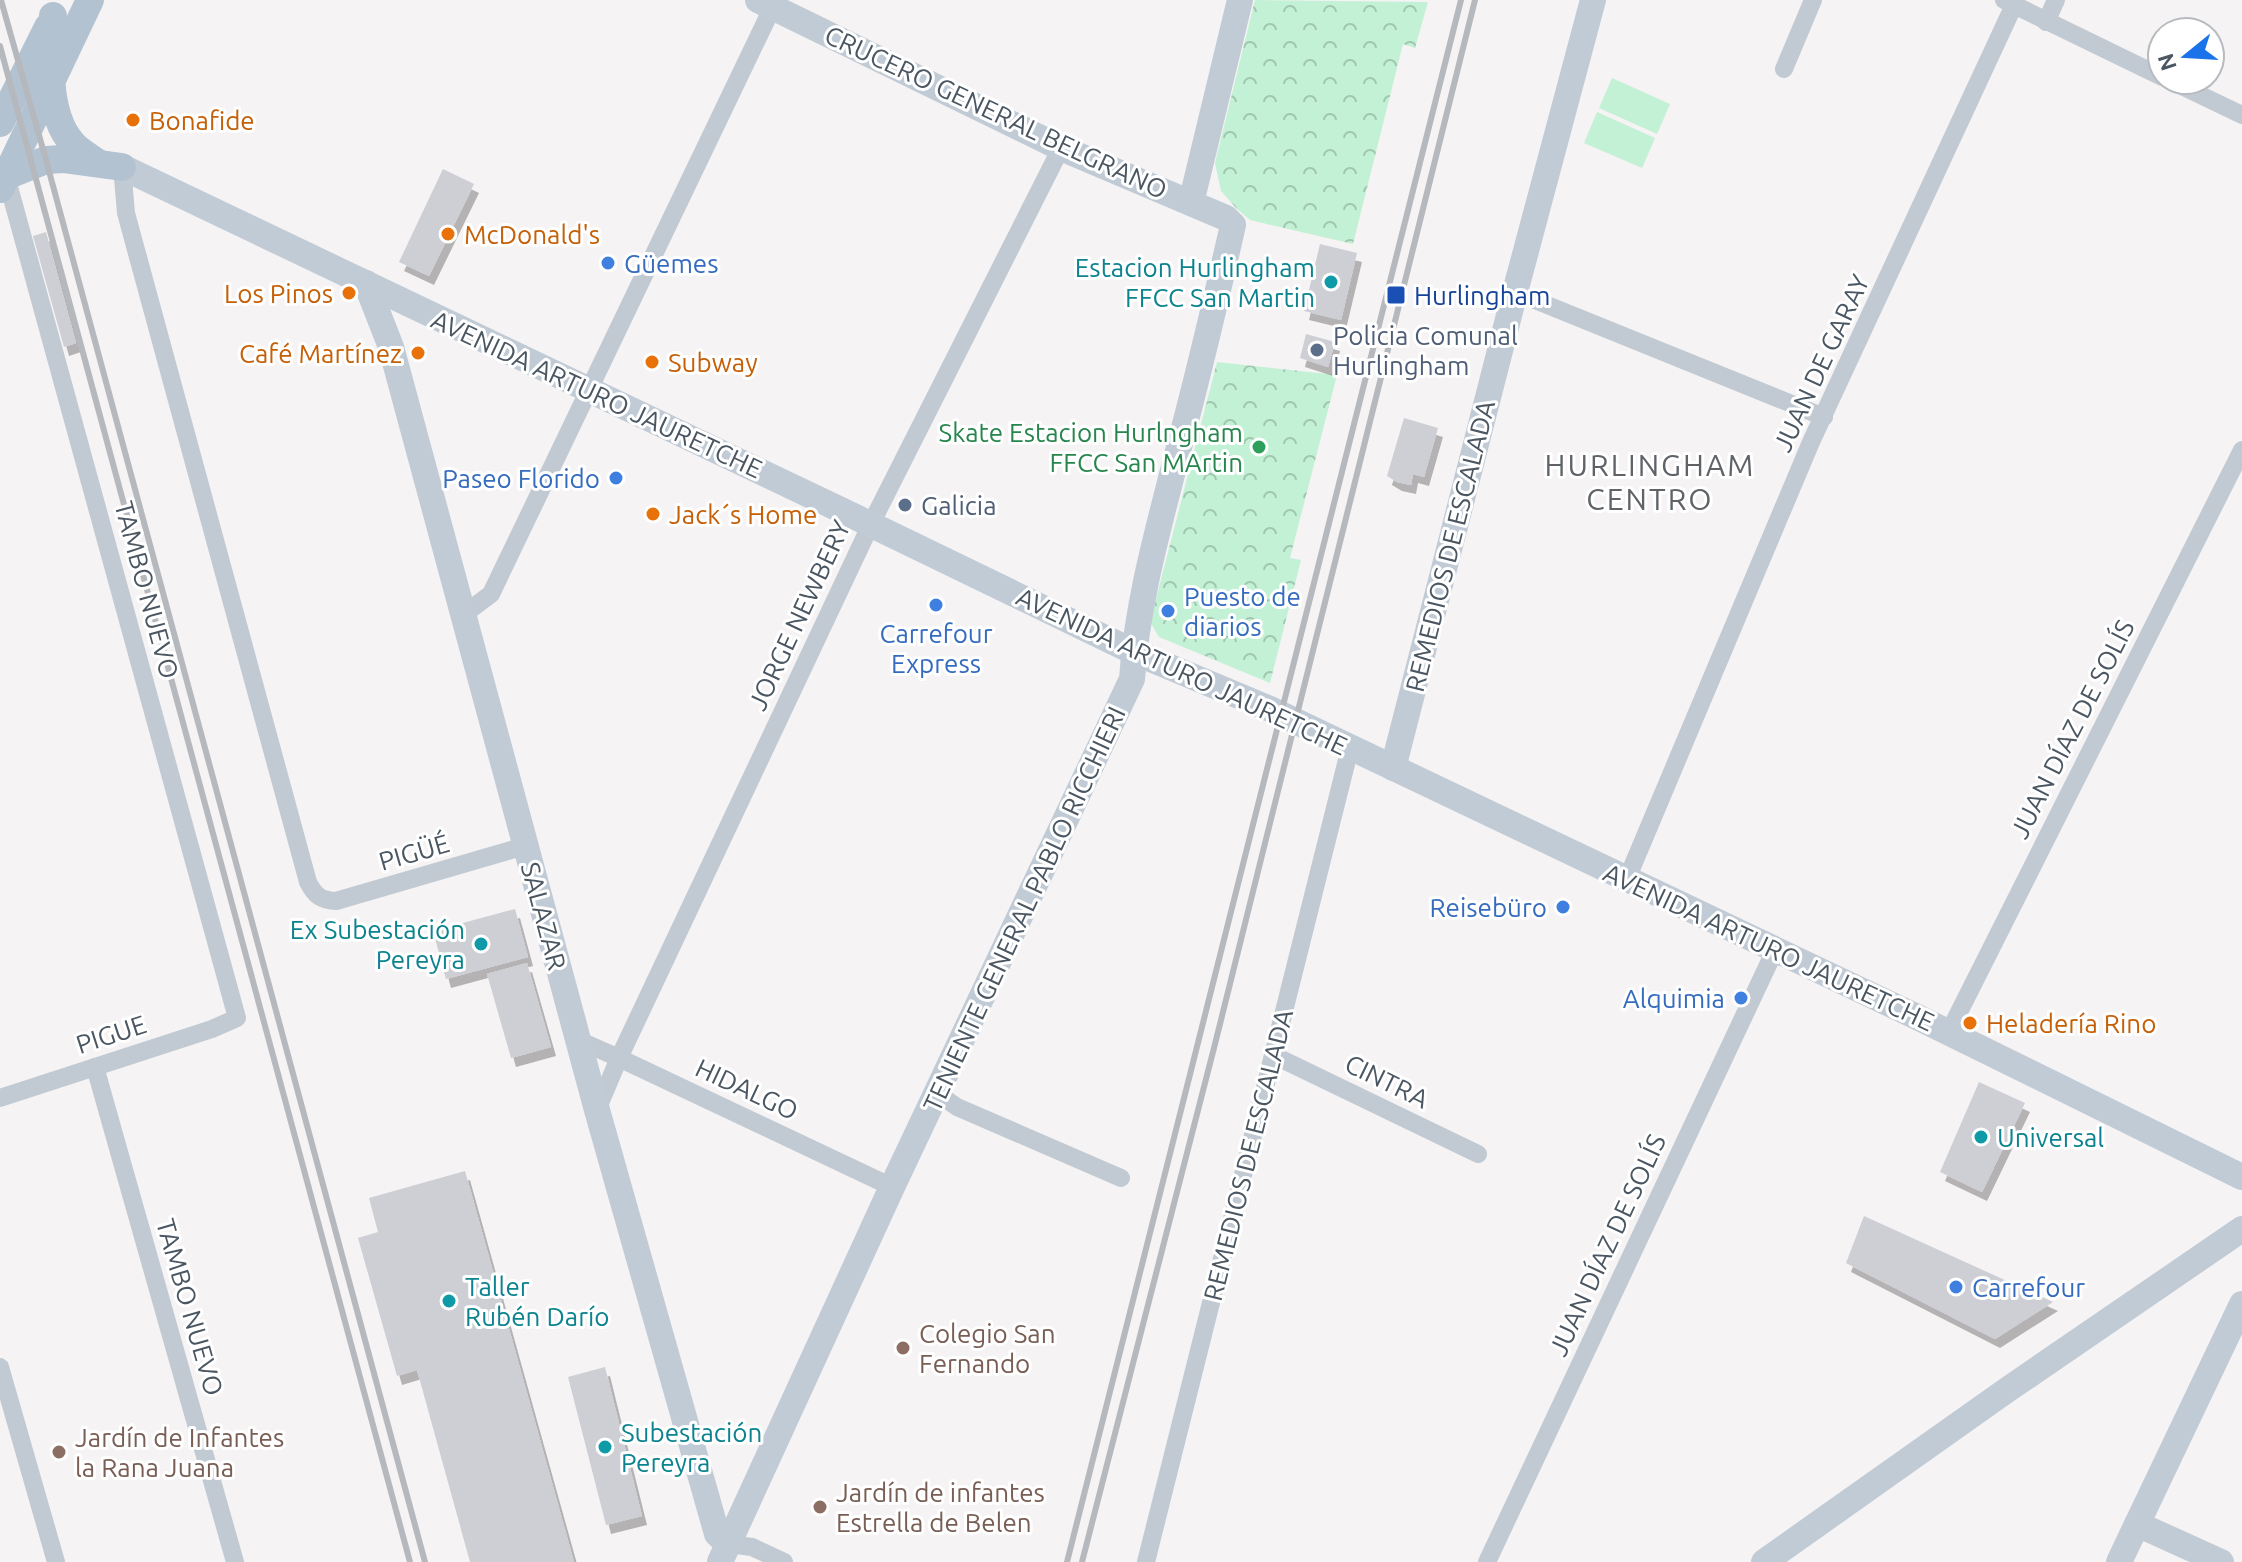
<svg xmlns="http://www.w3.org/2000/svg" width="2242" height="1562" viewBox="0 0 2242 1562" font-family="Ubuntu,sans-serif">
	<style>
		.green { fill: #c3f1d5 }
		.forest { fill: url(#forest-crowns) }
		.building { fill: #cdcfd5; filter: url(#shadow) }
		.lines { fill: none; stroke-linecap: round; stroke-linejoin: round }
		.street { stroke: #c1cad2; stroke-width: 18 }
		.secondary { stroke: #c1cbd6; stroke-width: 26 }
		.primary { stroke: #b3c2d1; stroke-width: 28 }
		.rail { stroke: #b5b8bd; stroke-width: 6 }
		.food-dot { fill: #e8710a; stroke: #fff; stroke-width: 3 }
		.shop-dot { fill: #3f7fe0; stroke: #fff; stroke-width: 3 }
		.culture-dot { fill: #0f9aa8; stroke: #fff; stroke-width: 3 }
		.transit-dot { fill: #1a4fb4; stroke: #fff; stroke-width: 3 }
		.service-dot { fill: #5c6f8a; stroke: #fff; stroke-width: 3 }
		.leisure-dot { fill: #2e9e5b; stroke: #fff; stroke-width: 3 }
		.education-dot { fill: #8d6e63; stroke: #fff; stroke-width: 3 }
		.labels { text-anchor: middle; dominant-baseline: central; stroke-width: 6; stroke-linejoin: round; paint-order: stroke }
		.street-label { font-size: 26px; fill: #4a5661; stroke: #fff }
		.food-label { font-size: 26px; fill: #c56008; stroke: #fff; text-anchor: start }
		.shop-label { font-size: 26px; fill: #366cbe; stroke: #fff; text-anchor: start }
		.culture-label { font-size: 26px; fill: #0d838f; stroke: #fff; text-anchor: start }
		.transit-label { font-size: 26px; fill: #164399; stroke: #fff; text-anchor: start }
		.service-label { font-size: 26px; fill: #4e5e75; stroke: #fff; text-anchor: start }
		.leisure-label { font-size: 26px; fill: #27864d; stroke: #fff; text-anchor: end }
		.education-label { font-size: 26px; fill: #785e54; stroke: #fff; text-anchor: start }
		.quarter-label { font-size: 30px; letter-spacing: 2px; fill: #5f6368; stroke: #fff }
	</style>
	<defs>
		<pattern id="forest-crowns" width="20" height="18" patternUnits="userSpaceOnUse" patternTransform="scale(2)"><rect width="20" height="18" fill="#c3f1d5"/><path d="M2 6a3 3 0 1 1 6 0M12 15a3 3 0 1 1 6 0" fill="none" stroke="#a0c6b0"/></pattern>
		<filter id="shadow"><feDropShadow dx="5" dy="9" stdDeviation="0" flood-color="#0004"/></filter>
	</defs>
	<rect width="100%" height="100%" fill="#f5f3f3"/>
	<!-- green -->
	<g class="green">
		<polygon points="1612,78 1670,104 1657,134 1599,108"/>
		<polygon points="1597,112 1655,138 1642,168 1584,143"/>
	</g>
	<!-- forest -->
	<g class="forest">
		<polygon points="1255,0 1428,2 1415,48 1403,44 1353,244 1250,220 1236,208 1221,191 1215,163"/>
		<polygon points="1217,362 1337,375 1290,558 1301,560 1270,683 1159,637 1150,622"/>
	</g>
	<!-- building -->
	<g class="building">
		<polygon points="443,169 474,184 429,276 399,262"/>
		<polygon points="46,232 76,343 64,347 33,236"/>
		<polygon points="1320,244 1357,253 1341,320 1304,311"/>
		<polygon points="1306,334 1335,342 1328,367 1300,358"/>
		<polygon points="1404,418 1438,428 1424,477 1413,474 1411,485 1397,482 1387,476"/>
		<polygon points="515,909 528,957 446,979 433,931"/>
		<polygon points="527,963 551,1047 511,1058 487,974"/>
		<polygon points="1979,1082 2025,1103 1982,1192 1940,1172"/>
		<polygon points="465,1171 574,1562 470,1562 417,1370 397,1376 358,1238 378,1232 369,1198"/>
		<polygon points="1864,1216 2053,1302 1995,1339 1846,1263"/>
		<polygon points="605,1367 642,1516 606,1525 568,1377"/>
	</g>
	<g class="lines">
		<!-- street -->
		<g class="street">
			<polyline points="2004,0 2162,77"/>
			<polyline points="2046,22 2056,0"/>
			<polyline points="1784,69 1813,0"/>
			<polyline points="2169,80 2242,115"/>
			<path d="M122,167L126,213L308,882C315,896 321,900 336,901L525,846"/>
			<polyline points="1515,292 1824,417"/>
			<polyline points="463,615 491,594 776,0"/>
			<polyline points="1627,879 1811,442 2014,5"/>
			<polyline points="1949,1032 2242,450"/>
			<polyline points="578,1040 619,1058 892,1187"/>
			<polyline points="1273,1055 1478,1154"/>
			<polyline points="95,1067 235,1562"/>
			<polyline points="937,1093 957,1107 1121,1178"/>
			<polyline points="0,1098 212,1029 237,1018 6,176"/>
			<polyline points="597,1110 619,1058 871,524 1061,148"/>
			<polyline points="0,1367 56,1562"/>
			<polyline points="728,1544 752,1547 784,1562"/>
			<polyline points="1146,1562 1350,748"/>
			<polyline points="1487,1562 1775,950"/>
		</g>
		<!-- secondary -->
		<g class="secondary">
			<polyline points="122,167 843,511 1134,652 1270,709 1915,1016 2242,1177"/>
			<polyline points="1191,203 1240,0"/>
			<polyline points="366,283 391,347 597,1110 717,1534 728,1544"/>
			<polyline points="1393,768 1515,292 1593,0"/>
			<polyline points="2137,1524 2221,1562"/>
			<path d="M720,1562L892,1187L1132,679C1137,602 1159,526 1178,451C1198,376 1216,300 1233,225L1226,218L1061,148L758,0"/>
			<polyline points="1764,1562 2007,1390 2242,1229"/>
			<polyline points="2119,1562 2242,1304"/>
		</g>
		<!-- primary -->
		<g class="primary">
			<path d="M53,16C50,53 45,114 73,144C79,151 90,157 98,163"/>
			<polyline points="0,123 48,27"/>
			<polyline points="6,176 46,160 63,159 122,167"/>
			<polyline points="0,189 90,0"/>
		</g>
		<!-- rail -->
		<g class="rail">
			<polyline points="1,0 46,160 425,1562"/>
			<polyline points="0,46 410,1562"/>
			<polyline points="1067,1562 1461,0"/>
			<polyline points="1082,1562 1215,1044 1475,0"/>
		</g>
	</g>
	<!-- markers -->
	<g class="food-dot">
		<circle cx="133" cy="120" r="8"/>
		<circle cx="448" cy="234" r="8"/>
		<circle cx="349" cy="293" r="8"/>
		<circle cx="418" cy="353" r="8"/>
		<circle cx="652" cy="362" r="8"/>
		<circle cx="653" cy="514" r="8"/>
		<circle cx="1970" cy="1023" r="8"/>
	</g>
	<g class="shop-dot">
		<circle cx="608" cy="263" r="8"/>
		<circle cx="616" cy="478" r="8"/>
		<circle cx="936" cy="605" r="8"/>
		<circle cx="1168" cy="611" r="8"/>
		<circle cx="1563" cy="907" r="8"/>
		<circle cx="1741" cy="998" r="8"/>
		<circle cx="1956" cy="1287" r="8"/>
	</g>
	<g class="culture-dot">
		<circle cx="1331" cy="282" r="8"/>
		<circle cx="481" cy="944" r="8"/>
		<circle cx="1981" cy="1137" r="8"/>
		<circle cx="449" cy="1301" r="8"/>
		<circle cx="605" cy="1447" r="8"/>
	</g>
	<rect class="transit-dot" x="1386" y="285" width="20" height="20" rx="4"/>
	<g class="service-dot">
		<circle cx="1317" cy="350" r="8"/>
		<circle cx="905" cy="505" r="8"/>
	</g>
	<circle class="leisure-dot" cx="1259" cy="447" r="8"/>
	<g class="education-dot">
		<circle cx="903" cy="1348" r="8"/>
		<circle cx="59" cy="1452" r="8"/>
		<circle cx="820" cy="1507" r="8"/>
	</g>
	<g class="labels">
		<!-- street labels -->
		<g class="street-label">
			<text transform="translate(996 112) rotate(25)">CRUCERO GENERAL BELGRANO</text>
			<text transform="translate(1821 363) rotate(-65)">JUAN DE GARAY</text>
			<text transform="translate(597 394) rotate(25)">AVENIDA ARTURO JAURETCHE</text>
			<text transform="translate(1450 546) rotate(-76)">REMEDIOS DE ESCALADA</text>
			<text transform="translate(147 590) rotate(75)">TAMBO NUEVO</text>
			<text transform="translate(799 615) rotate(-65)">JORGE NEWBERY</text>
			<text transform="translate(1182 671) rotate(25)">AVENIDA ARTURO JAURETCHE</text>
			<text transform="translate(2072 729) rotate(-63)">JUAN DÍAZ DE SOLÍS</text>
			<text transform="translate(414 852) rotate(-16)">PIGÜÉ</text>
			<text transform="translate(1024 909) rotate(-65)">TENIENTE GENERAL PABLO RICCHIERI</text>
			<text transform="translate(544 916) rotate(75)">SALAZAR</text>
			<text transform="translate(1769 947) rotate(25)">AVENIDA ARTURO JAURETCHE</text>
			<text transform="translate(111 1034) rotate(-18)">PIGUE</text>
			<text transform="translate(1387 1081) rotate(26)">CINTRA</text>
			<text transform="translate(747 1089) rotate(25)">HIDALGO</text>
			<text transform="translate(1248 1155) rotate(-76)">REMEDIOS DE ESCALADA</text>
			<text transform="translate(1607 1245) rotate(-65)">JUAN DÍAZ DE SOLÍS</text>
			<text transform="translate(190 1307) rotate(74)">TAMBO NUEVO</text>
		</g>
		<!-- food labels -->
		<g class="food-label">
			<text x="149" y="120">Bonafide</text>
			<text x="464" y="234">McDonald's</text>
			<text x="333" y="293" text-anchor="end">Los Pinos</text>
			<text x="402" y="353" text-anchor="end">Café Martínez</text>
			<text x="668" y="362">Subway</text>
			<text x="669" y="514">Jack´s Home</text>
			<text x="1986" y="1023">Heladería Rino</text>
		</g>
		<!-- shop labels -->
		<g class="shop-label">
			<text x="624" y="263">Güemes</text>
			<text x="600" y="478" text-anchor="end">Paseo Florido</text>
			<text x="1184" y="596">Puesto de<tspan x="1184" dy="30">diarios</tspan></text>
			<text x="936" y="633" text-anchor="middle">Carrefour<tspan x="936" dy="30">Express</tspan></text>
			<text x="1547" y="907" text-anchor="end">Reisebüro</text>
			<text x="1725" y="998" text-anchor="end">Alquimia</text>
			<text x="1972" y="1287">Carrefour</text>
		</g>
		<!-- culture labels -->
		<g class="culture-label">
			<text x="1315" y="267" text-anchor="end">Estacion Hurlingham<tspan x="1315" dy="30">FFCC San Martin</tspan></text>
			<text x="465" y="929" text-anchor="end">Ex Subestación<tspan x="465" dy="30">Pereyra</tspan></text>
			<text x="1997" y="1137">Universal</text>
			<text x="465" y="1286">Taller<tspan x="465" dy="30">Rubén Darío</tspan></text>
			<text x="621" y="1432">Subestación<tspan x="621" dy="30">Pereyra</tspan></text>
		</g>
		<!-- transit labels -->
		<g class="transit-label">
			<text x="1414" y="295">Hurlingham</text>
		</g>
		<!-- service labels -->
		<g class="service-label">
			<text x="1333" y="335">Policia Comunal<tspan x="1333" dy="30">Hurlingham</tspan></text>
			<text x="921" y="505">Galicia</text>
		</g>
		<!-- leisure labels -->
		<g class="leisure-label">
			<text x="1243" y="432">Skate Estacion Hurlngham<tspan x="1243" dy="30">FFCC San MArtin</tspan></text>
		</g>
		<!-- education labels -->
		<g class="education-label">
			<text x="919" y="1333">Colegio San<tspan x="919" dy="30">Fernando</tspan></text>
			<text x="75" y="1437">Jardín de Infantes<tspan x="75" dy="30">la Rana Juana</tspan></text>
			<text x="836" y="1492">Jardín de infantes<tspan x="836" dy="30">Estrella de Belen</tspan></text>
		</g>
		<!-- quarter labels -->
		<g class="quarter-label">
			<text x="1650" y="465">HURLINGHAM<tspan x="1650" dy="34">CENTRO</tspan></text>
		</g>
	</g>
	<!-- north arrow -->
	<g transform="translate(2186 56) rotate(252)"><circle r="38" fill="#ffffff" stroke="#b7bbc0" stroke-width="2"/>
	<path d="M0-6L14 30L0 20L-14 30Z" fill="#1a73e8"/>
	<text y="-12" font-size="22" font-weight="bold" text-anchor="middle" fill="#4a5661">N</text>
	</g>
</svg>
